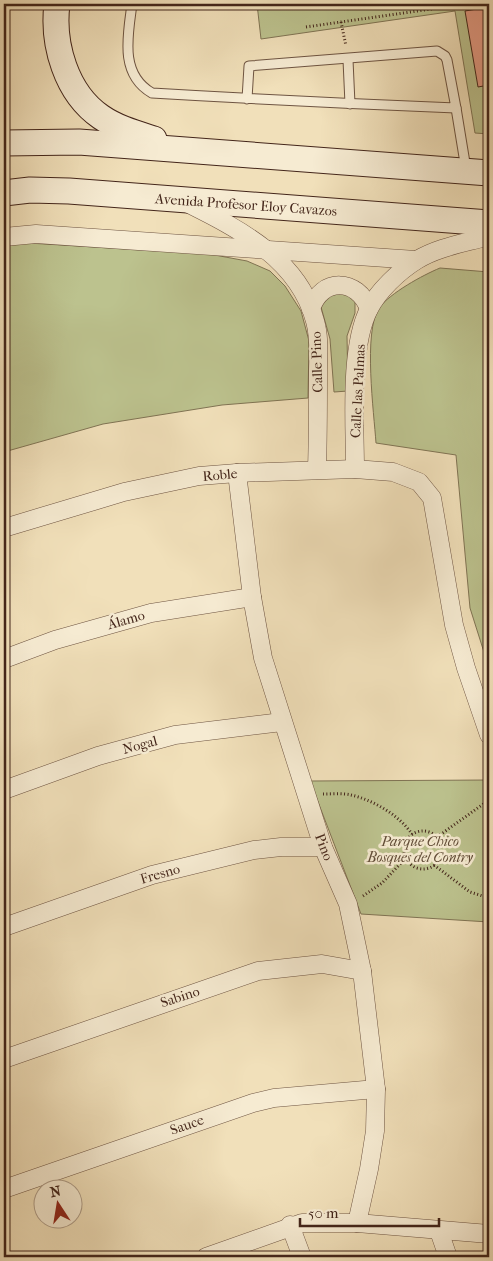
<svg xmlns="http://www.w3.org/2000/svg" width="493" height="1261" viewBox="0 0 493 1261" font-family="'IM FELL French Canon',serif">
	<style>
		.green { fill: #bcc28e; stroke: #807454 }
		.building { fill: #e49b84; stroke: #43251a; filter: url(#shadow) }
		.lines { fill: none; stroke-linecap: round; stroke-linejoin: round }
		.service-casing { stroke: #6e5442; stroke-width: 11 }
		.minor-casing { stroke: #6e5442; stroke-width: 19 }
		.secondary-casing { stroke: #43251a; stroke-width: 27 }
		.path { stroke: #43251a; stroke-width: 3; stroke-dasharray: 1 2.5; stroke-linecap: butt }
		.service { stroke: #f6ebd2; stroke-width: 9 }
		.minor { stroke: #f6ebd2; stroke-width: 18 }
		.secondary { stroke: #f6ebd2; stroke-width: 25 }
		.labels { text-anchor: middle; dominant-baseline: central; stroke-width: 5; stroke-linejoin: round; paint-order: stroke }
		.street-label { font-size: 14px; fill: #43251a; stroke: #f6ebd2 }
		.park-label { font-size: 14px; font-style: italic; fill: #614c37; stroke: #f6ebd2 }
	</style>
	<defs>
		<filter id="shadow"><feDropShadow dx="4.5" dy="-4.5" stdDeviation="0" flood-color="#0004"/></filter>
	</defs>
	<rect width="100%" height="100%" fill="#f1e0ba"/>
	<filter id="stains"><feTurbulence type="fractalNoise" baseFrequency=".004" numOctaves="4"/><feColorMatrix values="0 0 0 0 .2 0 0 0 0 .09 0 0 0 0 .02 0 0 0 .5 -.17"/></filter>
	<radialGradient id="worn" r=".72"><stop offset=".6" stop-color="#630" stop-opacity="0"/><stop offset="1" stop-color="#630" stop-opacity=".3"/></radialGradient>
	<!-- green -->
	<g class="green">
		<polygon points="257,4 489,4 489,134 475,133 455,11 261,39"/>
		<polygon points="28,243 209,254 247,261 270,271 285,286 301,311 309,341 308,398 222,405 103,424 4,452 4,246"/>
		<path d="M440,268L489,272V668L470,608L456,455L376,443C374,413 363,332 379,308C390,293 423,275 440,268Z"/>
		<polygon points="345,292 355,300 355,313 347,336 348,391 334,392 330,339 321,307 324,298 330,294"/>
		<polygon points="489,780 489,922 361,914 310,781"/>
	</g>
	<!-- building -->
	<polygon class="building" points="489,7 489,85 478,87 465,11"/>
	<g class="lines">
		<defs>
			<g id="service">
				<path d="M132,4C128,35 119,74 152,93C253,99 355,104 456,108L447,60L445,56L437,51L249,66L247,99"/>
				<polyline points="348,60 350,104"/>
				<polyline points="456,108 466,169"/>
			</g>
			<g id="minor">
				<path d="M189,204C241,230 299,260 315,321C320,338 318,357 318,374C318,406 318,438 317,469"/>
				<polyline points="4,237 36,234 416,260"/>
				<path d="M311,309C321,277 358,278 369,309"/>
				<path d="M355,469C355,425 349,348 369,309C378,291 399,271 417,260C438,247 465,243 489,236"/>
				<polyline points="237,473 252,597 263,658 323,847 348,904 362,971 376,1089 375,1131 369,1169 357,1223"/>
				<polyline points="4,528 124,492 199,476 237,473 355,469 393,472 419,482 432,498 454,625 466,668 489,735"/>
				<polyline points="4,659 55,640 151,613 252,597"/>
				<polyline points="4,790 98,756 175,735 282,722"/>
				<polyline points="4,927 152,875 254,850 281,847 323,847"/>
				<polyline points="4,1059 258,971 322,964 362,971"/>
				<polyline points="4,1189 253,1103 274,1098 376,1089"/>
				<polyline points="290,1225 302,1257"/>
				<polyline points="439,1231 448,1257"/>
				<polyline points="206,1257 302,1223 357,1223 489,1234"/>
			</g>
			<g id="secondary">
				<path d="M57,4C52,44 66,93 101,117C117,128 135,133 154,139"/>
				<polyline points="4,143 79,142 489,173"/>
				<polyline points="4,193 30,190 69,191 489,223"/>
			</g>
		</defs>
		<!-- service casing -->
		<use href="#service" class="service-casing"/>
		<!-- minor casing -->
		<use href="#minor" class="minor-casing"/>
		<!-- secondary casing -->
		<use href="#secondary" class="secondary-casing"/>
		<!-- path -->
		<g class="path">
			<polyline points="341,22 346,46"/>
			<polyline points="306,27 466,4"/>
			<path d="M323,794C332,794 343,793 351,795C373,800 399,815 412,834"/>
			<circle cx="423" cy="850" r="19"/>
			<polyline points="437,837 489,800"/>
			<polyline points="434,865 470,892 489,898"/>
			<polyline points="363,896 382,883 405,859"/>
		</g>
		<!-- service -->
		<use href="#service" class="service"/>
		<!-- minor -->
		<use href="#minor" class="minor"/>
		<!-- secondary -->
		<use href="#secondary" class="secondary"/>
	</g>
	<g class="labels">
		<!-- street labels -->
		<g class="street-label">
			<text transform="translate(246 205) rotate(4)">Avenida Profesor Eloy Cavazos</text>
			<text transform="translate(317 362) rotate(-92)">Calle Pino</text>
			<text transform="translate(358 391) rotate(-87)">Calle las Palmas</text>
			<text transform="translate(220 475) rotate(-5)">Roble</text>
			<text transform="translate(126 620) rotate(-16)">Álamo</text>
			<text transform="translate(140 745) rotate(-15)">Nogal</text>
			<text transform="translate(324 847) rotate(69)">Pino</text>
			<text transform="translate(160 874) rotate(-16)">Fresno</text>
			<text transform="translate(180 997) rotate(-18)">Sabino</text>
			<text transform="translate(187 1125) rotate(-19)">Sauce</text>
		</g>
		<!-- park labels -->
		<g class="park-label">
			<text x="420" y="841">Parque Chico<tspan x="420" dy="16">Bosques del Contry</tspan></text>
		</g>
	</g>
	<!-- margin -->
	<rect width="493" height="1261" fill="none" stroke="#f1e0ba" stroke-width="20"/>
	<rect x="5" y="5" width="483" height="1251" fill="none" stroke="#43251a" stroke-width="2.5"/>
	<rect x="10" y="10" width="473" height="1241" fill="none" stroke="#43251a"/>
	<!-- north arrow -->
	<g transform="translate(58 1204) rotate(348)"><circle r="24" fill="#f6ebd2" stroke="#ae9c88"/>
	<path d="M0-4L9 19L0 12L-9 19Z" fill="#8f2418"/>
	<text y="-8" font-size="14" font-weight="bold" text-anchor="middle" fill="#43251a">N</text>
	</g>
	<!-- scale -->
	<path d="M300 1218v8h139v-8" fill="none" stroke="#43251a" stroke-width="2.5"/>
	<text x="308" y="1218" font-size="15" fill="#43251a" stroke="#f6ebd2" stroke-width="4" paint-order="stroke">50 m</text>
	<rect width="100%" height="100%" filter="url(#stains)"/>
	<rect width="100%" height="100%" fill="url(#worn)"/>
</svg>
